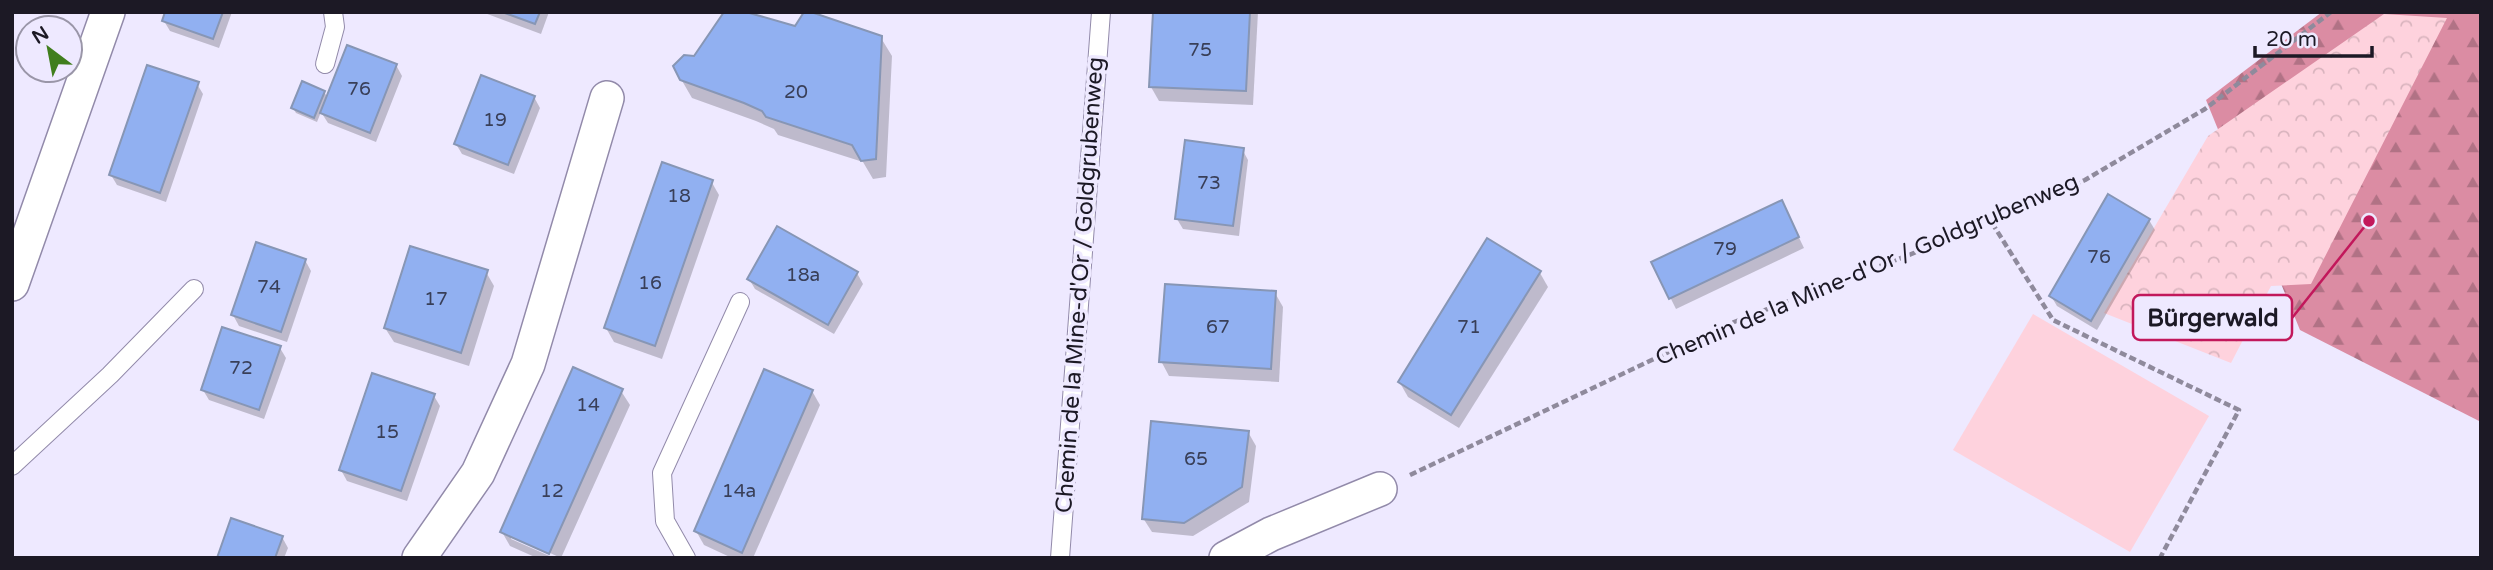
<svg xmlns="http://www.w3.org/2000/svg" width="2493" height="570" viewBox="0 0 2493 570" font-family="'Varela Round',sans-serif">
	<style>
		.green { fill: #fed2dd }
		.forest { fill: url(#forest-firs) }
		.park { fill: url(#park-crowns) }
		.shadow { fill: #0003 }
		.building { fill: #91b0f1; stroke: #8796b5; stroke-width: 2 }
		.lines { fill: none; stroke-linecap: round; stroke-linejoin: round }
		.lane-casing { stroke: #928aaa; stroke-width: 20 }
		.street-casing { stroke: #928aaa; stroke-width: 36 }
		.path { stroke: #8f8a9c; stroke-width: 4.5; stroke-dasharray: 7 3.5; stroke-linecap: butt }
		.lane { stroke: #fff; stroke-width: 18 }
		.street { stroke: #fff; stroke-width: 33 }
		.labels { text-anchor: middle; dominant-baseline: central; stroke-width: 7; stroke-linejoin: round; paint-order: stroke }
		.number-label { font-size: 19px; fill: #393f58 }
		.street-label { font-size: 23px; fill: #1c1925; stroke: #eee9ff }
		.leader { fill: none; stroke: #c2185b; stroke-width: 2.5 }
		.callout-dot { fill: #c2185b; stroke: #eee9ff; stroke-width: 2.5 }
		.callout { fill: #eee9ff; stroke: #c2185b; stroke-width: 2.5 }
		.callout-label { font-size: 24px; text-anchor: middle; font-weight: bold; fill: #1c1925 }
	</style>
	<defs>
		<pattern id="forest-firs" width="22" height="20" patternUnits="userSpaceOnUse" patternTransform="scale(1.75)"><rect width="22" height="20" fill="#db8ca3"/><path d="M5 1l3.5 6h-7zM16 11l3.5 6h-7z" fill="#b17285"/></pattern>
		<pattern id="park-crowns" width="20" height="18" patternUnits="userSpaceOnUse" patternTransform="scale(1.75)"><rect width="20" height="18" fill="#fed2dd"/><path d="M2 6a3 3 0 1 1 6 0M12 15a3 3 0 1 1 6 0" fill="none" stroke="#d9b4be"/></pattern>
	</defs>
	<rect width="100%" height="100%" fill="#eee9ff"/>
	<!-- green -->
	<polygon class="green" points="2033,314 2209,416 2130,552 1953,450"/>
	<!-- forest -->
	<polygon class="forest" points="2322,12 2481,12 2481,422 2300,330 2206,100"/>
	<!-- park -->
	<polygon class="park" points="2384,14 2447,18 2311,284 2271,286 2231,363 2104,313 2208,136"/>
	<!-- shadow -->
	<g class="shadow">
		<polygon points="167,12 232,12 219,48 170,31 164,21"/>
		<polygon points="482,12 549,12 541,34"/>
		<polygon points="1155,12 1258,12 1253,105 1159,101 1151,87"/>
		<polygon points="796,29 881,38 892,56 886,177 873,179 863,162 778,135 774,129 756,121 692,98 681,79 694,58"/>
		<polygon points="396,65 402,76 376,142 328,123 321,112 317,122 296,113 293,108 324,92 328,98"/>
		<polygon points="197,84 203,94 166,202 117,185 111,175"/>
		<polygon points="534,97 540,108 514,174 462,154 456,144"/>
		<polygon points="1242,149 1248,160 1239,236 1183,229 1177,219"/>
		<polygon points="711,181 719,195 662,359 614,342 606,328"/>
		<polygon points="1787,213 1804,248 1676,309 1653,263"/>
		<polygon points="2149,220 2155,230 2097,330 2057,306 2051,296"/>
		<polygon points="305,260 311,271 287,342 239,326 233,315"/>
		<polygon points="486,272 494,286 469,366 394,342 385,328"/>
		<polygon points="857,273 863,284 834,334 755,289 749,279"/>
		<polygon points="1540,273 1548,287 1459,428 1408,397 1400,383"/>
		<polygon points="1275,293 1283,307 1279,382 1169,376 1161,361"/>
		<polygon points="280,348 286,358 264,419 209,400 203,390"/>
		<polygon points="621,391 630,405 561,558 511,535 511,539 554,558 537,558 510,546 502,532"/>
		<polygon points="812,391 820,405 753,558 732,558 704,545 696,531"/>
		<polygon points="434,396 440,406 407,501 347,481 341,470"/>
		<polygon points="1248,432 1256,446 1249,502 1193,536 1152,532 1143,518"/>
		<polygon points="282,537 288,548 284,558 219,558"/>
	</g>
	<!-- building -->
	<g class="building">
		<polygon points="165,12 223,12 213,39 162,21"/>
		<polygon points="502,12 540,12 535,24"/>
		<polygon points="724,12 746,12 795,26 804,12 811,12 882,36 876,159 861,161 852,145 766,117 762,111 744,103 680,80 673,66 684,55 694,56"/>
		<polygon points="1153,12 1250,12 1246,91 1149,87"/>
		<polygon points="347,45 397,64 370,133 320,113"/>
		<polygon points="147,65 199,82 160,193 109,175"/>
		<polygon points="481,75 535,96 508,165 454,144"/>
		<polygon points="302,81 325,91 314,118 291,108"/>
		<polygon points="1185,140 1244,148 1233,226 1175,219"/>
		<polygon points="662,162 713,180 655,346 604,328"/>
		<polygon points="2108,194 2150,219 2091,321 2049,296"/>
		<polygon points="1782,200 1799,237 1669,299 1651,262"/>
		<polygon points="777,226 858,272 828,325 747,279"/>
		<polygon points="1487,238 1541,271 1451,415 1398,382"/>
		<polygon points="256,242 306,259 281,332 231,315"/>
		<polygon points="410,246 488,270 461,353 384,328"/>
		<polygon points="1165,284 1276,291 1271,369 1159,362"/>
		<polygon points="222,327 281,346 259,410 201,390"/>
		<polygon points="573,367 623,389 549,554 500,532"/>
		<polygon points="764,369 813,390 742,553 694,531"/>
		<polygon points="372,373 435,394 401,491 339,470"/>
		<polygon points="1151,421 1249,431 1242,487 1184,523 1142,519"/>
		<polygon points="231,518 283,536 275,558 217,558"/>
	</g>
	<g class="lines">
		<defs>
			<g id="lane">
				<polyline points="325,64 335,27 333,12"/>
				<polyline points="12,466 110,375 194,289"/>
				<polyline points="686,558 665,521 662,473 740,302"/>
				<polyline points="1060,558 1101,12"/>
			</g>
			<g id="street">
				<polyline points="12,284 108,12"/>
				<polyline points="419,558 478,473 528,364 607,98"/>
				<polyline points="1226,558 1271,534 1380,489"/>
			</g>
		</defs>
		<!-- lane casing -->
		<use href="#lane" class="lane-casing"/>
		<!-- street casing -->
		<use href="#street" class="street-casing"/>
		<!-- path -->
		<g class="path">
			<polyline points="1992,223 2053,320 2239,410 2160,558"/>
			<polyline points="1410,475 1721,327 1992,223 2085,180 2205,109 2331,12"/>
		</g>
		<!-- lane -->
		<use href="#lane" class="lane"/>
		<!-- street -->
		<use href="#street" class="street"/>
	</g>
	<g class="labels">
		<!-- number labels -->
		<g class="number-label">
			<text x="1200" y="50">75</text>
			<text x="359" y="89">76</text>
			<text x="796" y="92">20</text>
			<text x="495" y="120">19</text>
			<text x="1209" y="183">73</text>
			<text x="679" y="196">18</text>
			<text x="1725" y="249">79</text>
			<text x="2099" y="257">76</text>
			<text x="803" y="275">18a</text>
			<text x="650" y="283">16</text>
			<text x="269" y="287">74</text>
			<text x="436" y="299">17</text>
			<text x="1218" y="327">67</text>
			<text x="1469" y="327">71</text>
			<text x="241" y="368">72</text>
			<text x="588" y="405">14</text>
			<text x="387" y="432">15</text>
			<text x="1196" y="459">65</text>
			<text x="552" y="491">12</text>
			<text x="739" y="491">14a</text>
		</g>
		<!-- street labels -->
		<g class="street-label">
			<text transform="translate(1867 270) rotate(-23)">Chemin de la Mine-d'Or / Goldgrubenweg</text>
			<text transform="translate(1080 285) rotate(-86)">Chemin de la Mine-d'Or / Goldgrubenweg</text>
		</g>
	</g>
	<!-- callouts -->
	<path class="leader" d="M2369 221L2292 318"/>
	<circle class="callout-dot" cx="2369" cy="221" r="7"/>
	<rect class="callout" x="2133" y="295" width="159" height="45" rx="7"/>
	<g class="callout-label">
		<text x="2213" y="326">Bürgerwald</text>
	</g>
	<!-- border -->
	<rect width="2493" height="570" fill="none" stroke="#1c1925" stroke-width="28"/>
	<!-- north arrow -->
	<g transform="translate(49 49) rotate(328)"><circle r="33" fill="#eee9ff" stroke="#9a96a8" stroke-width="2"/>
	<path d="M0-5L12 26L0 18L-12 26Z" fill="#407e1d"/>
	<text y="-10" font-size="19" font-weight="bold" text-anchor="middle" fill="#1c1925">N</text>
	</g>
	<!-- scale -->
	<path d="M2255 46v10h117v-10" fill="none" stroke="#1c1925" stroke-width="3.5"/>
	<text x="2266" y="46" font-size="21" fill="#1c1925" stroke="#eee9ff" stroke-width="5" paint-order="stroke">20 m</text>
</svg>
